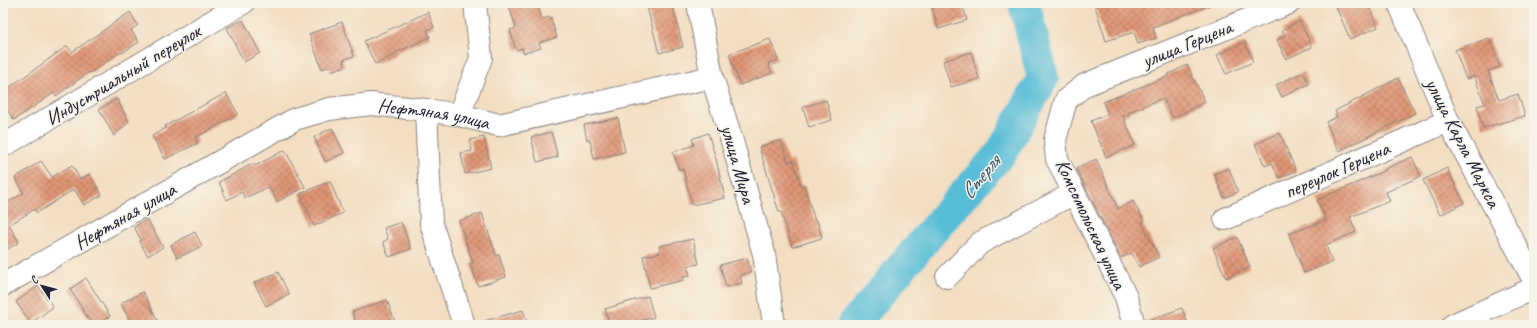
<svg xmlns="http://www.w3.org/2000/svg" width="1537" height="328" viewBox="0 0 1537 328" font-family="Caveat,sans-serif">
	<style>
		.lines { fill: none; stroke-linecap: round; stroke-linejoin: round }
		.river { stroke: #58bdd6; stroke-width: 32 }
		.building { fill: url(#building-cross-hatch) }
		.minor-casing { stroke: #8a807e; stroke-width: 24 }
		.minor { stroke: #fff; stroke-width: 22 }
		.labels { text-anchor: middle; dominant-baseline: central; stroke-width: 3; stroke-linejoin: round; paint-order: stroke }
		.street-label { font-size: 20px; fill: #22223b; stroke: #f7f3e8 }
		.water-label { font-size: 21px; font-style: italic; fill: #355871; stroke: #f7f3e8 }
	</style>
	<defs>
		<pattern id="building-cross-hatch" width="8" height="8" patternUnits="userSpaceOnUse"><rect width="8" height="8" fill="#e09676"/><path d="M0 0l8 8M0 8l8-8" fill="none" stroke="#b57a62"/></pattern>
	</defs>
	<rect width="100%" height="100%" fill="#f7f3e8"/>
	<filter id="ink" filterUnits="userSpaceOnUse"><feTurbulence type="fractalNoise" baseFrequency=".025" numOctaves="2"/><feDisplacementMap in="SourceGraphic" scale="8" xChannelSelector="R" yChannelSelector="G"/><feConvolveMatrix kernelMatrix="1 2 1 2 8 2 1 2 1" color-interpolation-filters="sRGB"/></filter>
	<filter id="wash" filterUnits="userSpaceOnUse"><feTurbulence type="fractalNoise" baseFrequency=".012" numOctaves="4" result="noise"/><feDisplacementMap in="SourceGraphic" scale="16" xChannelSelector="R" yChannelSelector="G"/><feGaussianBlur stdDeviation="0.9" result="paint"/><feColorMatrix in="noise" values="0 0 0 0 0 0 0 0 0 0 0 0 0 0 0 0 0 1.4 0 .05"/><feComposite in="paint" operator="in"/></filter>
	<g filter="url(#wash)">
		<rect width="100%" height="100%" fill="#f3dec1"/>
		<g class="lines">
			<!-- river -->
			<polyline class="river" points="853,325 944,217 1001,153 1043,78 1024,3"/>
		</g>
		<g id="blocks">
			<!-- building -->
			<g class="building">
				<polygon points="508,3 537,3 542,19 550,17 557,37 539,43 541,48 523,53 522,48 516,50 510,30 516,28"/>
				<polygon points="646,3 672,3 683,47 659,53"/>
				<polygon points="931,3 962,3 967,20 938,29"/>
				<polygon points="1106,3 1213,3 1213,4 1153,27 1156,38 1138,44 1134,32 1106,41 1095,6"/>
				<polygon points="1346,3 1368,3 1378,27 1350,39 1336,7"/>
				<polygon points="130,12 138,25 131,30 139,42 122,53 121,52 90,73 89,72 56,96 54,93 14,120 3,104 3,92 67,46 72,52"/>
				<polygon points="428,12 434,27 427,30 430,37 395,53 396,54 375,64 364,41"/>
				<polygon points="243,20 260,53 244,62 227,28"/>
				<polygon points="1300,21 1312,47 1286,59 1277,40 1285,36 1282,30"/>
				<polygon points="342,22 354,56 343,60 345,66 331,71 330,66 322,69 309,34"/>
				<polygon points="1489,38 1500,67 1488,71 1499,100 1518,94 1525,116 1483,128 1477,106 1485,104 1474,76 1466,79 1455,50"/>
				<polygon points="770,39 778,60 768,63 772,73 740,85 729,54"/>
				<polygon points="1245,42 1253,62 1226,74 1217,55"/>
				<polygon points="971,52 979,79 951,87 943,61"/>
				<polygon points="1187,65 1205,102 1173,118 1163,98 1129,112 1129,114 1123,116 1135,145 1106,157 1091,121 1108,114 1103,102 1168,76 1167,75"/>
				<polygon points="1303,72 1309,84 1282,97 1276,85"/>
				<polygon points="1398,78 1415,113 1339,151 1326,122 1337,117 1335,111"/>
				<polygon points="226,93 238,114 195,138 198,143 165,159 152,136 166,128 165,126"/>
				<polygon points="117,99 129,122 114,136 99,109"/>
				<polygon points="826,100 832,120 809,127 803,107"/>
				<polygon points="618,118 625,152 594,159 590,140 587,140 584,125"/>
				<polygon points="332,128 344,153 325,162 314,137"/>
				<polygon points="551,132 558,157 537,162 531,137"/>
				<polygon points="708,133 716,159 725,198 692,205 683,169 679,170 673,152 694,145 692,139"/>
				<polygon points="1280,133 1296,171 1279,178 1272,163 1265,166 1255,144"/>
				<polygon points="484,137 491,168 465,174 461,153 472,151 470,140"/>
				<polygon points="781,140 788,162 793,160 801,186 804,185 815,221 817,220 822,238 792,247 781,212 779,212 759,147"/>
				<polygon points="285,150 305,187 277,202 269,187 245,198 242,192 227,200 219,182 254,163 255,166"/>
				<polygon points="1412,157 1421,176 1386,192 1390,201 1350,217 1356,232 1326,245 1332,262 1304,273 1289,234 1326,220 1317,200 1386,170 1385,169"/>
				<polygon points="1096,159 1118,209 1133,201 1144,221 1142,222 1159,257 1139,267 1132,253 1121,258 1076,168"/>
				<polygon points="41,161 52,177 72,165 80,179 89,174 102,195 84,205 74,189 37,213 35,209 9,225 19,242 3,252 3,205 24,193 15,178"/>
				<polygon points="1229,168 1238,192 1224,198 1214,174"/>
				<polygon points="1447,168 1464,203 1440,215 1423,180"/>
				<polygon points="330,181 343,213 314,226 300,194"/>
				<polygon points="482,213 496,255 499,255 506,277 478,286 470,264 473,263 459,221"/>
				<polygon points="147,219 163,247 148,256 139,241 141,240 134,227"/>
				<polygon points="401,222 411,249 389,257 383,242 388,239 384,228"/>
				<polygon points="195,232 202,246 177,258 171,245"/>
				<polygon points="1237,237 1250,267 1226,278 1213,248"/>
				<polygon points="693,239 699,264 687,266 690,275 683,277 684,280 650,288 643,256 660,253 659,246"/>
				<polygon points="747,258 751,272 740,275 742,283 726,287 720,265"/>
				<polygon points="278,272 289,294 266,306 254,283"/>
				<polygon points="86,278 110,316 95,325 92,325 70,289"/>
				<polygon points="38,286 53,307 31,323 16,302"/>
				<polygon points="143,292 160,325 132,325 121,303"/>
				<polygon points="648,296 654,317 626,325 610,325 605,309"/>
				<polygon points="387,300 396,325 357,325 352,312"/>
				<polygon points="1182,308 1188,325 1146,325 1146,321"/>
				<polygon points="523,310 528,325 484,325 484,321"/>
			</g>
		</g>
	</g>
	<g filter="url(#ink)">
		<use href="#blocks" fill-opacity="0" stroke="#8a807e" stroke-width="1"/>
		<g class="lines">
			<defs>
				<g id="minor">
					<polyline points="698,3 712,77 732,141 764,254 774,325"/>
					<polyline points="1399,3 1448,121 1534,280"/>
					<polyline points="426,110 431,223 464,325"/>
					<polyline points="459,115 481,58 475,3"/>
					<polyline points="3,146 243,3"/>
					<polyline points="1225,219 1448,121"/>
					<polyline points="947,277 980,243 1074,193"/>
					<path id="s1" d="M3,285L295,119L329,109L371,104L426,110L459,115L499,125L712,77"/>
					<polyline points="1134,325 1126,297 1057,159 1055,140 1066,100 1085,85 1289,3"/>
					<polyline points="1453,325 1534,288"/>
				</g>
			</defs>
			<!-- minor casing -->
			<use href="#minor" class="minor-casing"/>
			<!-- minor -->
			<use href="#minor" class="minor"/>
		</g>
	</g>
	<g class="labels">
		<!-- street labels -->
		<g class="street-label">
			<text transform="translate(1187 44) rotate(-22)">улица Герцена</text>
			<text transform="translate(123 75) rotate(-31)">Индустриальный переулок</text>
			<text stroke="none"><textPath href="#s1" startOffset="477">Нефтяная улица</textPath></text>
			<text transform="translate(1463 143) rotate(63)">улица Карла Маркса</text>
			<text transform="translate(738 164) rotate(74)">улица Мира</text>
			<text transform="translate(1337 170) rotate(-24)">переулок Герцена</text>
			<text transform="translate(125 216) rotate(-30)">Нефтяная улица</text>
			<text transform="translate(1091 224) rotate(65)">Комсомольская улица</text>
		</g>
		<!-- water labels -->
		<g class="water-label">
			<text transform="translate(980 177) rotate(-50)">Стерля</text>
		</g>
	</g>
	<!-- margin -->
	<rect width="1537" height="328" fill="none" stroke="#f7f3e8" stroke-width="16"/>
	<!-- north arrow -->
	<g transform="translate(42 286) rotate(306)" stroke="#f7f3e8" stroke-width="3" paint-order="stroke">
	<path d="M0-3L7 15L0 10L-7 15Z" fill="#22223b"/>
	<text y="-6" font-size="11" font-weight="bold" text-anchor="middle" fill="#22223b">С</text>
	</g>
</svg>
